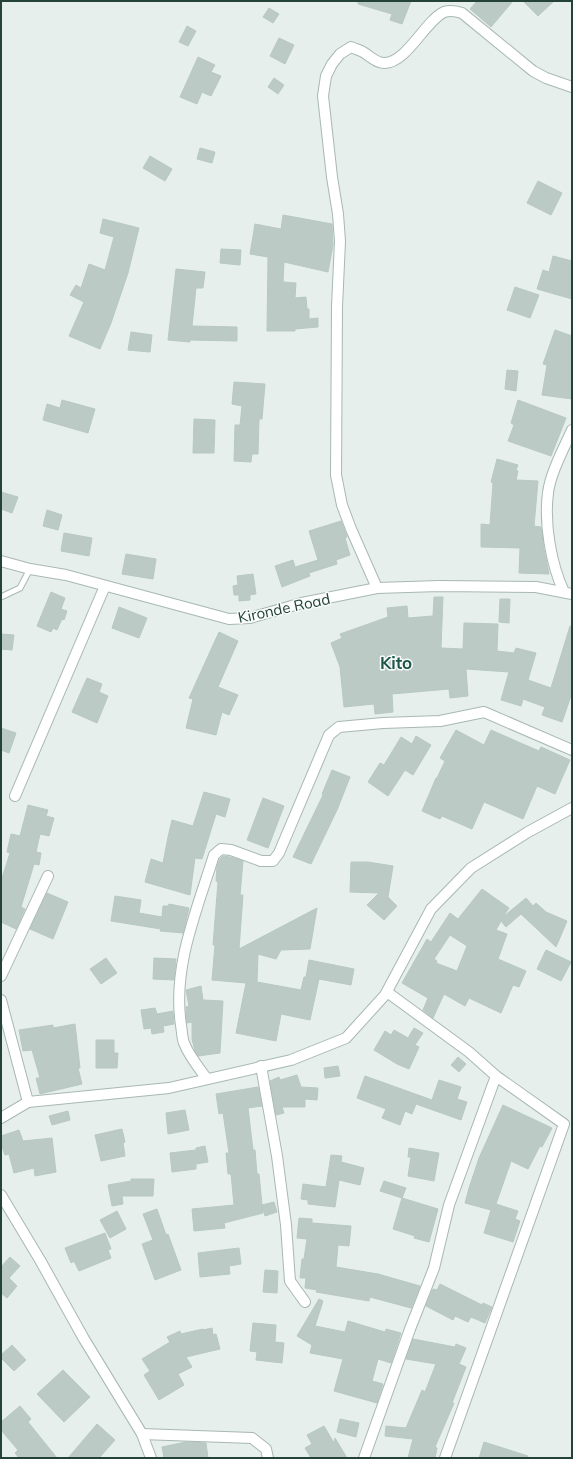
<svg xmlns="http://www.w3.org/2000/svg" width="573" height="1459" viewBox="0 0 573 1459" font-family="Mulish,sans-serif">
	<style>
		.building { fill: #bbcac4; stroke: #b8c9c2; fill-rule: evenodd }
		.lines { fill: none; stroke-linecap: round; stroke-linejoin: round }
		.lane-casing { stroke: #a8b8b2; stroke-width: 7 }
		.street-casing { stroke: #a8b8b2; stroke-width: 12 }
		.lane { stroke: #fff; stroke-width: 5 }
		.street { stroke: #fff; stroke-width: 10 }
		.labels { text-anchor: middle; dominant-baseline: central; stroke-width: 3; stroke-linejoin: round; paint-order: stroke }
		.street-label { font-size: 15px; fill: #24423a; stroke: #f7fbf9 }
		.quarter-label { font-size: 17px; font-weight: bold; fill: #1f5548; stroke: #f7fbf9 }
	</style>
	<rect width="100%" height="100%" fill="#e6efeb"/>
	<!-- building -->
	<g class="building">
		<polygon points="358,1 411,1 402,24 390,20 392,14 358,4"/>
		<polygon points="477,1 513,1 491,27 470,9"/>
		<polygon points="523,1 554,1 538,16"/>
		<polygon points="269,8 279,14 273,23 263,17"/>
		<polygon points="187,26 196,31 188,46 179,42"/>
		<polygon points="279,38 294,45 285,64 270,56"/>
		<polygon points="198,57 215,65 211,72 221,76 211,96 202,92 197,104 180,97"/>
		<polygon points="274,78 284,85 278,94 268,87"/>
		<polygon points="200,148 215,152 212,163 197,159"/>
		<polygon points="150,156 172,169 165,181 143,168"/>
		<polygon points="538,181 562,193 551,215 527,203"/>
		<polygon points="283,215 332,224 333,245 328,272 284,262 283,282 296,283 295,298 306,297 307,309 309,309 309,319 318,318 318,327 295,329 295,331 267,331 268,257 250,254 255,224 281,229"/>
		<polygon points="103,219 139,228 128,273 111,323 100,349 69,336 84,302 70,295 76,285 81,288 89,264 105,270 114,237 100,233"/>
		<polygon points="221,249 241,250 240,265 220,263"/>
		<polygon points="553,256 572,261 572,299 537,289 543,270 549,272"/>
		<polygon points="176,269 205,272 203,288 196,288 192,326 237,327 237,341 190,340 190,342 168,340"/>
		<polygon points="515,287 539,295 530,318 507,310"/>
		<polygon points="555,330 572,336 572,399 542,395 547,365 543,364"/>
		<polygon points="131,332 152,335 150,352 128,350"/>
		<polygon points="507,370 518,371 516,391 505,389"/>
		<polygon points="234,382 265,384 262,419 259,419 258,454 252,454 251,462 234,461 235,425 240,425 242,406 232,404"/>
		<polygon points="62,400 95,409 88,433 43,420 47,404 60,408"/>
		<polygon points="518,400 566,418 551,456 508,441 514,425 511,423"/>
		<polygon points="194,419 215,420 214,453 193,453"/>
		<polygon points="497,459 518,465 516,470 518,471 516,480 538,481 534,526 541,527 544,549 549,574 519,573 520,548 481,547 481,524 490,525 493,483 491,482"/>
		<polygon points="1,492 18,497 12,513 1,509"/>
		<polygon points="47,510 62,515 58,530 43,526"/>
		<polygon points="341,521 347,537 345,538 350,555 336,560 337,564 309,573 310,576 282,587 275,566 293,560 295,567 318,560 309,531"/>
		<polygon points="64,533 92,538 89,556 61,551"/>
		<polygon points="126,554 156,559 153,579 122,574"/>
		<polygon points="253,574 256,594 250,595 250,600 239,601 239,595 234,595 233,586 238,585 237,576"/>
		<polygon points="51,592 65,598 61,609 67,611 64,620 62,619 57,630 53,628 51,632 37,626"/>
		<polygon points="434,597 443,597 441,648 463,649 464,623 498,624 497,651 514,653 516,648 536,653 528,680 551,688 570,626 572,626 572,693 562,722 542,715 545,707 523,699 521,706 501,700 509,672 466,669 468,696 450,698 449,689 392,694 393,712 375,714 374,704 344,707 340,667 331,643 342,638 340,634 388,617 387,608 407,606 408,618 433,616"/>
		<polygon points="500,599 510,599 509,623 499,622"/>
		<polygon points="119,607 147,618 139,638 112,628"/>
		<polygon points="219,632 238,641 218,687 238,695 229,715 222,712 216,735 186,728 193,699 189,698"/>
		<polygon points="1,634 14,635 12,650 1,649"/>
		<polygon points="87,678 102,684 99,692 108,696 97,723 72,712"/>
		<polygon points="1,728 16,733 9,753 1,750"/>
		<polygon points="456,730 484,745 491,730 539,751 541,747 570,760 555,794 537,786 523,819 484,802 472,829 442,816 440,819 422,811 436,778 437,778 445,761 440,758"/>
		<polygon points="416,736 431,745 413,775 405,770 388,796 368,782 380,763 384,765 401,737 412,744"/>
		<polygon points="332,770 350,777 337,810 311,864 293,857 323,795 322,794"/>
		<polygon points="204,792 230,799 225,817 216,814 202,859 195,858 190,895 145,882 151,859 163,863 168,837 172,820 193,826"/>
		<polygon points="263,798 284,806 268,848 247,840"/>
		<polygon points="28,805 48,810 46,816 54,818 49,836 40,834 36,852 41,853 39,865 34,864 21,907 25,909 16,929 1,922 1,881 10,853 7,852 11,834 20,836"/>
		<polygon points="223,856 230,857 243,861 240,895 243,895 239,949 317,908 310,949 281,950 276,959 258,954 257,982 301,990 304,977 306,977 309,960 354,969 351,985 319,979 310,1020 281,1014 276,1041 236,1033 246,983 212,980 215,945 213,945 218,882 216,881 217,866 220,859"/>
		<polygon points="351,862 368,862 393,866 388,897 397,906 384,920 367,905 379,893 350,892"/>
		<path d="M482,889L509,908L503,917L526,898L533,906L536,903L546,912L567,921L556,947L521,914L506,927L501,921L496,930L507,934L498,959L526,971L519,987L513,985L501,1013L469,998L465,1006L444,994L433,1018L423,1010L428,998L402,983L427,939L431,942L450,913L458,919ZM450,935L467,946L457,971L436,963L437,961L434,959Z"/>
		<polygon points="47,893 68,902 53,939 30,929"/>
		<polygon points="115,896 141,900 139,913 162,917 163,906 168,906 169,904 189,908 183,933 160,931 161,929 111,921"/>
		<polygon points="546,950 571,962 561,981 537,969"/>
		<polygon points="106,958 117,973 101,984 90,969"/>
		<polygon points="154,958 176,959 174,980 153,979"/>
		<polygon points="201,986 203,1000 223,1001 220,1053 198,1056 195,1051 192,1039 192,1022 187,1023 186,1007 189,1006 186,990"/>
		<polygon points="155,1008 157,1014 173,1011 174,1024 163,1026 164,1032 152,1034 151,1028 144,1029 141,1010"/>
		<polygon points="75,1024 80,1068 78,1068 82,1084 40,1094 36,1078 40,1078 32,1050 23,1051 19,1030 53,1025 53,1028"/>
		<polygon points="414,1028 423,1033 415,1045 419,1047 409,1069 397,1064 374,1050 385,1031 391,1035 394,1030 408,1038"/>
		<polygon points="96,1040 114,1040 114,1053 118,1053 117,1068 96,1068"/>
		<polygon points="458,1057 466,1064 459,1072 451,1065"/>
		<polygon points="338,1066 340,1076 325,1078 324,1068"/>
		<polygon points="297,1075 301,1087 318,1088 317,1100 305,1099 305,1107 282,1107 284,1113 276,1115 270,1081 279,1077 280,1080"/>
		<polygon points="365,1076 432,1100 439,1080 461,1087 457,1099 467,1102 461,1120 416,1104 412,1114 405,1111 400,1125 382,1118 386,1109 357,1098"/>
		<polygon points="258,1087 262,1106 248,1108 253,1150 255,1150 257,1174 259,1174 262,1205 274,1202 277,1212 265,1216 262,1205 263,1213 224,1223 225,1228 194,1231 192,1209 234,1205 231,1174 228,1174 226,1153 229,1153 223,1113 219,1114 216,1094"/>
		<polygon points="503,1105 552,1128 542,1147 540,1146 528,1169 511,1161 496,1204 518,1211 515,1219 520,1221 513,1242 484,1233 491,1210 465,1203 469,1188 479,1158"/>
		<polygon points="185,1110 189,1130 168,1134 166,1113"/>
		<polygon points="68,1111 70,1120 52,1125 49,1116"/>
		<polygon points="122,1129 125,1142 123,1143 125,1156 101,1161 95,1135"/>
		<polygon points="19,1130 23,1141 52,1138 56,1172 35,1176 34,1168 14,1173 9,1154 5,1155 1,1144 1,1136"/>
		<polygon points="205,1146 208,1162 196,1164 196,1169 172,1172 170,1153 196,1150 196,1148"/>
		<polygon points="409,1148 439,1153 434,1181 408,1176 411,1157 408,1157"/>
		<polygon points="331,1155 342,1156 341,1162 364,1168 360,1185 339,1180 335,1207 308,1204 308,1200 301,1199 303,1184 326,1187"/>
		<polygon points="131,1179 154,1179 153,1196 122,1196 123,1204 112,1206 108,1185 131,1181"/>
		<polygon points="384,1181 406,1188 402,1198 380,1191"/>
		<polygon points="402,1198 438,1209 429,1242 414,1238 415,1236 393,1229"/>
		<polygon points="157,1209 166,1235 168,1234 181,1270 155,1280 142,1244 153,1240 143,1214"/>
		<polygon points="117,1211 126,1229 110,1238 100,1220"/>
		<polygon points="299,1218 312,1219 312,1223 351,1226 349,1246 338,1245 336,1267 378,1274 420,1286 411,1308 370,1297 369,1301 316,1292 317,1290 305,1288 306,1278 300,1278 302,1259 304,1259 307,1239 297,1238"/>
		<polygon points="105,1233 111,1249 108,1250 111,1258 79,1271 74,1261 71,1263 65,1248"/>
		<polygon points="239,1248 241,1264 229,1266 230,1274 200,1277 198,1253"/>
		<polygon points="10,1257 20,1266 9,1278 17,1286 7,1298 1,1293 1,1267"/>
		<polygon points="265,1270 278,1271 277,1293 263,1292"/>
		<polygon points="440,1284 482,1305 483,1303 492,1307 485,1323 471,1317 468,1322 455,1316 453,1320 426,1306 433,1289 437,1290"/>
		<polygon points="319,1299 323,1301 315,1326 345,1332 348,1321 385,1332 386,1329 401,1333 391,1363 378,1359 372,1381 383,1384 377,1403 334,1391 343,1359 310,1353 312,1345 297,1336"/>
		<polygon points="253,1323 276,1325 275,1342 284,1343 282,1363 256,1360 257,1352 250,1351"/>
		<polygon points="212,1328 213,1335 216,1334 220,1349 186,1357 192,1367 178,1374 184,1385 159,1400 144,1375 150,1371 142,1359 170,1342 167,1337 180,1331 181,1334 203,1329 203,1330"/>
		<polygon points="413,1339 455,1347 456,1344 466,1348 459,1364 466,1367 452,1403 454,1403 435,1447 437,1448 435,1458 408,1458 413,1439 385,1436 386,1426 406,1428 422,1390 425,1392 436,1364 406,1359"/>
		<polygon points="12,1345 26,1360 14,1371 1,1358 1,1355"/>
		<polygon points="63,1370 90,1397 64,1422 37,1394"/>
		<polygon points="20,1406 31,1419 28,1422 57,1458 19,1458 15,1453 18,1450 1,1430 1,1422"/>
		<polygon points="340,1419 359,1423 356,1437 337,1432"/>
		<polygon points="97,1424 115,1440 99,1458 68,1458"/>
		<polygon points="324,1426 334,1443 335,1438 347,1458 311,1458 305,1448 312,1444 307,1435"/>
		<polygon points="186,1442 206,1443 208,1458 164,1458 162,1447"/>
		<polygon points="484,1442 528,1456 527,1458 479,1458"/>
	</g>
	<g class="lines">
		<defs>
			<polyline id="lane" points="1,597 20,588 30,569"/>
			<g id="street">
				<polyline points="1,561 30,569 66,575 229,619 250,618 302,603 377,588 439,586 536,587 572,594"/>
				<path d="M377,588L351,529L342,505L336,475L337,307L340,241L338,214L332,177L323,96L326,76L332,64L340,54L351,47C355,49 360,50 363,52C370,56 376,63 384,63C406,64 425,21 444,12C450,10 456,11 462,13L533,71L546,78L572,87"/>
				<path d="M564,592C551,564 544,524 548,493C550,474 564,448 572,430"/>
				<polyline points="15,796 105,586"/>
				<polyline points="1,976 48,876"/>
				<polyline points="387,992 469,1052 496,1076 564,1124 445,1458"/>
				<polyline points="1,1000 28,1102"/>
				<polyline points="261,1066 277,1156 286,1225 290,1281 305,1302"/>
				<path d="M207,1079C199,1068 189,1056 184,1043C182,1038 182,1031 181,1025C172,967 197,910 214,855L221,849L231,850L261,861H273L279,853L329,735L339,727L383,723L440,721L484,712L572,750"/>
				<polyline points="1,1118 28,1102 169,1088 291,1060 346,1038 385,995 431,909 471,868 528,832 572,808"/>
				<polyline points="1,1195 40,1260 84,1339 142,1434 151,1458"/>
				<polyline points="142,1434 252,1438 266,1449 268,1458"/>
				<polyline points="364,1458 410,1329 434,1268 449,1205 496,1076"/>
			</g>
		</defs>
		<!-- lane casing -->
		<use href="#lane" class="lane-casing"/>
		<!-- street casing -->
		<use href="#street" class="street-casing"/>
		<!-- lane -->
		<use href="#lane" class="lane"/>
		<!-- street -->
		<use href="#street" class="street"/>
	</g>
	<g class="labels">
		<!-- street labels -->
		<g class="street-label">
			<text transform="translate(284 608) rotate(-12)">Kironde Road</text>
		</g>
		<!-- quarter labels -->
		<g class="quarter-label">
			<text x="396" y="662">Kito</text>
		</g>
	</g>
	<!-- border -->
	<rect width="573" height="1459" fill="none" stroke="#24423a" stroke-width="4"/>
</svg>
